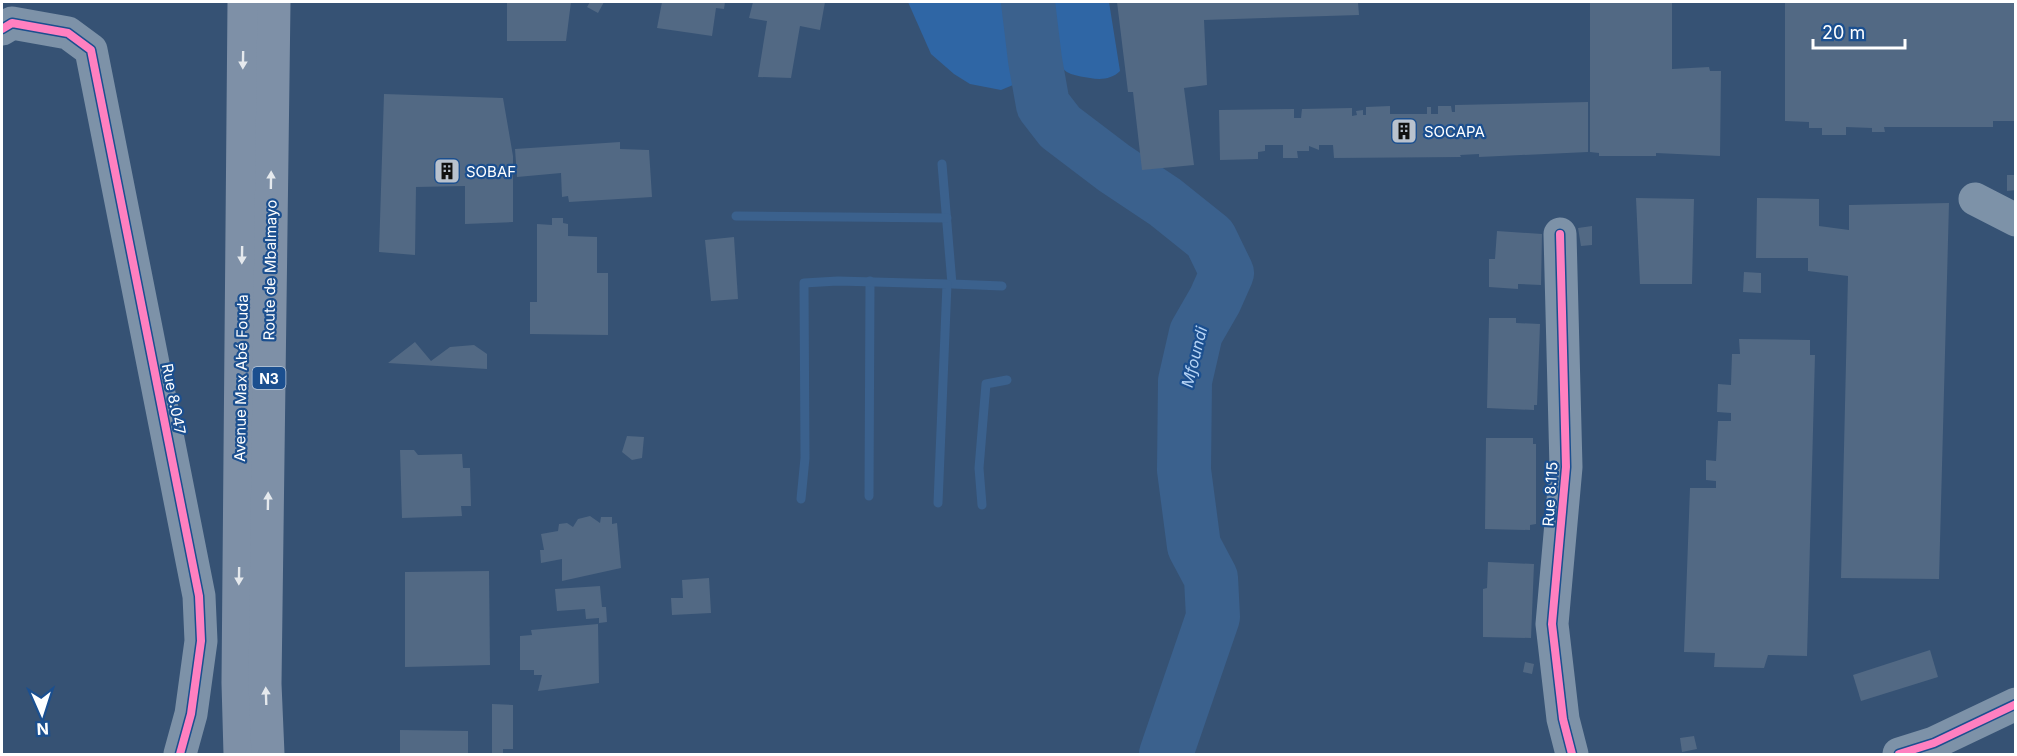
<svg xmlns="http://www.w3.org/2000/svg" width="2017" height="756" viewBox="0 0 2017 756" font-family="Inter,sans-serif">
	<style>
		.green { fill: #2f66a5 }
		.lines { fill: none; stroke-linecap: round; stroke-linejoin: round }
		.stream { stroke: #3b618d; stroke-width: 9 }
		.river { stroke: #3b618d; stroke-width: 54 }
		.building { fill: #526984 }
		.minor { stroke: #7d92a8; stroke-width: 33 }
		.trunk { stroke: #7e90a7; stroke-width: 33 }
		.cycleway-casing { stroke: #1b4f8f; stroke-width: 11 }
		.cycleway { stroke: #ff80c0; stroke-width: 8 }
		.oneway { fill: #e5e9ed }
		.labels { text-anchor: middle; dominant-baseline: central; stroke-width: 4.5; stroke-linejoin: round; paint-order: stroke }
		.shield { fill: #1b4f8f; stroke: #bbcadd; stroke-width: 1.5 }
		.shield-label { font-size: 14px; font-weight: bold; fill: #fff }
		.poi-label { font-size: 15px; fill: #fff; stroke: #1b4f8f; text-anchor: start }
		.street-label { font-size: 15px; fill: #fff; stroke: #1b4f8f }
		.water-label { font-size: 16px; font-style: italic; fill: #b5d3f5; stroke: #1b4f8f }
	</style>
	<rect width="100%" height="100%" fill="#365274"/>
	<!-- green -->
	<g class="green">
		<polygon points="908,2 1008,2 1017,71 1013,85 1001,90 970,84 954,74 931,54"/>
		<path d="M1052,2H1109L1120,71C1112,79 1101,80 1090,78C1084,77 1077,76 1071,74C1048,65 1050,22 1052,2Z"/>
	</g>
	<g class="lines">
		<!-- stream -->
		<g class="stream">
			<polyline points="942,164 952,284 1002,286"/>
			<polyline points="736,216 947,218"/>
			<polyline points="869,496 870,281"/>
			<polyline points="801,499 805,458 804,283 838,281 947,284 938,503"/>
			<polyline points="982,505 979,468 986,384 1007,380"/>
		</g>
		<!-- river -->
		<polyline class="river" points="1028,2 1035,60 1043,105 1060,127 1114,168 1165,202 1210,238 1227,273 1215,300 1196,333 1185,381 1184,470 1194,546 1211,578 1213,617 1166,754"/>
	</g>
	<!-- building -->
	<g class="building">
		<polygon points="507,2 571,2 566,41 507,41"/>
		<polygon points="590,2 604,2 598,13 587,7"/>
		<polygon points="662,2 725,2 724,9 716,8 712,36 657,28"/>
		<polygon points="753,2 825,2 820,30 800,26 791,78 758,77 767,21 749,18"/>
		<polygon points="1117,2 1358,2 1359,15 1204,20 1207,85 1184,88 1194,165 1142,170 1133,92 1128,92"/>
		<polygon points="1590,2 1672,2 1672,69 1709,67 1710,71 1721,71 1720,156 1656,153 1656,156 1599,156 1599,153 1590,152"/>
		<polygon points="1785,2 2016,2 2016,121 1993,121 1993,127 1884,127 1885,132 1872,132 1872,128 1846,127 1846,135 1822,135 1822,128 1809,128 1809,122 1785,121"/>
		<polygon points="384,94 503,98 513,156 513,222 465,224 465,186 416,187 415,255 379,252"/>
		<polygon points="1588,102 1588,152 1479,157 1479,154 1460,155 1461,157 1334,158 1333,145 1319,145 1319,150 1309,146 1309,151 1297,151 1298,158 1283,158 1283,145 1265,145 1265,151 1258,152 1258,159 1220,160 1219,110 1294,109 1294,118 1301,118 1302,109 1352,108 1352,116 1357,115 1356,111 1363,110 1363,115 1366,115 1366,107 1390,106 1390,114 1427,114 1427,107 1431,107 1431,114 1438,114 1438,106 1451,106 1452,112 1455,112 1455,105"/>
		<polygon points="620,142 620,149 649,150 652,197 569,202 568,196 562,197 561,173 517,177 515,149"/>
		<polygon points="2007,175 2016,175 2016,190 2007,191"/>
		<polygon points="1636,198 1694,199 1692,284 1640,284"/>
		<polygon points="1757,198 1819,199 1819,226 1849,230 1849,205 1949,203 1939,579 1841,578 1848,276 1808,271 1808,258 1756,258"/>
		<polygon points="552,218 563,218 563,223 568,224 568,236 597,237 597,273 608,273 608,335 530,334 530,302 537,302 537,224 552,225"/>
		<polygon points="1592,226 1592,245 1581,246 1578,228"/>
		<polygon points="1497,231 1542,234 1541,285 1518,284 1518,289 1489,287 1489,259 1495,259"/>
		<polygon points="734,237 738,299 711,301 705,240"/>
		<polygon points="1744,272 1761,273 1761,293 1743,292"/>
		<polygon points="1489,318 1516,318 1516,323 1540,324 1537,405 1534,405 1534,410 1487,408"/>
		<polygon points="1739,339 1810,340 1810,355 1815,355 1807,656 1768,655 1764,668 1714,667 1715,653 1684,652 1690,488 1716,488 1716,481 1706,480 1706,460 1716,461 1718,421 1731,421 1731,413 1717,412 1718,384 1731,385 1732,354 1740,354"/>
		<polygon points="415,342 431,361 450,347 474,345 487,354 487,369 388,363"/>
		<polygon points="627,436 644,437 642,458 632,460 622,452"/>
		<polygon points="1486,438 1533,438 1533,444 1536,444 1536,524 1530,525 1530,530 1485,529"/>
		<polygon points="400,450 414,450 418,455 462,454 463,468 470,468 471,506 461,506 462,516 402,518"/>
		<polygon points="590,516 600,523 601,517 612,517 612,524 617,523 621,568 562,581 562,559 541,563 540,550 544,550 541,534 558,531 559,524 567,523 573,527 578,519"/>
		<polygon points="1488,562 1534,564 1531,638 1483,637 1483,589 1487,588"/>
		<polygon points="489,571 490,665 405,667 405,572"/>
		<polygon points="709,578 711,613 672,615 671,598 683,598 682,580"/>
		<polygon points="600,586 602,607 606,607 607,622 599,623 599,618 586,619 585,609 557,611 555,589"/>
		<polygon points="598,624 599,683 538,691 542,675 534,675 534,670 520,670 520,636 532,635 531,630"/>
		<polygon points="1930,650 1938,677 1861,701 1853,675"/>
		<polygon points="1525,662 1534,664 1532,674 1523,672"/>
		<polygon points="492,704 513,705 513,749 503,749 503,754 492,754"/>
		<polygon points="400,730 468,731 468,754 400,754"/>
		<polygon points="1694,736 1697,749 1682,752 1680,738"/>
	</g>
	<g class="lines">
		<!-- minor -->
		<g class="minor">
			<polyline points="2,29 12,23 68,33 91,50 199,596 201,641 191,714 180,754"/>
			<polyline points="1975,199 2016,220"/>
			<polyline points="1560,234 1566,467 1552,624 1563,719 1572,754"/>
			<polyline points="1899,754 1934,743 2016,704"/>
		</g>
		<!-- trunk -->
		<g class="trunk">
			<polyline points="240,754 238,683 244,2"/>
			<polyline points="268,754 265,684 274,2"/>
		</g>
		<defs>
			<g id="cycleway">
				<polyline points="2,29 12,23 68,33 91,50 199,596 201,641 191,714 180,754"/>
				<polyline points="1560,234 1566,467 1552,624 1563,719 1572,754"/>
				<polyline points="1899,754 1934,743 2016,704"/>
			</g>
		</defs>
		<!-- cycleway casing -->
		<use href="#cycleway" class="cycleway-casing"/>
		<!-- cycleway -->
		<use href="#cycleway" class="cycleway"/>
	</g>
	<!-- one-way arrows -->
	<defs><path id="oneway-solid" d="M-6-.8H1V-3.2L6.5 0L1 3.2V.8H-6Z" transform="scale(1.5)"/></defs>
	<g class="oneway">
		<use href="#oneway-solid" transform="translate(243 60) rotate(91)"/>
		<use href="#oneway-solid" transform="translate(271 180) rotate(-89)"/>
		<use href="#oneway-solid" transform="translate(242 255) rotate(91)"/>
		<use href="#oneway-solid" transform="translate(268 501) rotate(-89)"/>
		<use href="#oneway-solid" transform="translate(239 576) rotate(91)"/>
		<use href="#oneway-solid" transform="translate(266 696) rotate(-92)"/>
	</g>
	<!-- icons -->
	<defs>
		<symbol id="building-square" viewBox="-11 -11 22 22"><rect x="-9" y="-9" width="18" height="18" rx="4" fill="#b9c2ce" stroke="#1b4f8f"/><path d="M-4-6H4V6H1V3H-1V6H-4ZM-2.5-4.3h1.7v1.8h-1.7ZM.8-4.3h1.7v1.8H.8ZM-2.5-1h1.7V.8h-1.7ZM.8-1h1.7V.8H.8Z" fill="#111"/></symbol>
	</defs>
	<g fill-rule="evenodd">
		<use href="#building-square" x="1389" y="116" width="30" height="30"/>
		<use href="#building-square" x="432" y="156" width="30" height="30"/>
	</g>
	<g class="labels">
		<!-- shield labels -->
		<rect class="shield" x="252.5" y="367" width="33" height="22" rx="4.5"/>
		<g class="shield-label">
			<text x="269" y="378">N3</text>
		</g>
		<!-- poi labels -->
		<g class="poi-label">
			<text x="1424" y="131">SOCAPA</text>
			<text x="466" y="171">SOBAF</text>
		</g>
		<!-- street labels -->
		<g class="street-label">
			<text transform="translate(270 270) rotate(-89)">Route de Mbalmayo</text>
			<text transform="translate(241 378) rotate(-89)">Avenue Max Abé Fouda</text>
			<text transform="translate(174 399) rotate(79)">Rue 8.047</text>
			<text transform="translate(1550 494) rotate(-86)">Rue 8.115</text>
		</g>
		<!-- water labels -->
		<g class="water-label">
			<text transform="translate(1194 357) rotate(-76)">Mfoundi</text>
		</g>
	</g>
	<!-- border -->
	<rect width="2017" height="756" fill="none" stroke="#ffffff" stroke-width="6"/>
	<!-- north arrow -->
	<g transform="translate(42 714) rotate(177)" stroke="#1b4f8f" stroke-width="4.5" paint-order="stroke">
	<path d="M0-4.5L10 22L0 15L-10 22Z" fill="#ffffff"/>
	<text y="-9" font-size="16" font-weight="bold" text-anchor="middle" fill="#ffffff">N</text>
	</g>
	<!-- scale -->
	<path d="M1813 39v9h92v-9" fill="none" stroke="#ffffff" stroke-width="3"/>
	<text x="1822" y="39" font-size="18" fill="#ffffff" stroke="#1b4f8f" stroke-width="4.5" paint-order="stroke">20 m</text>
</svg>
